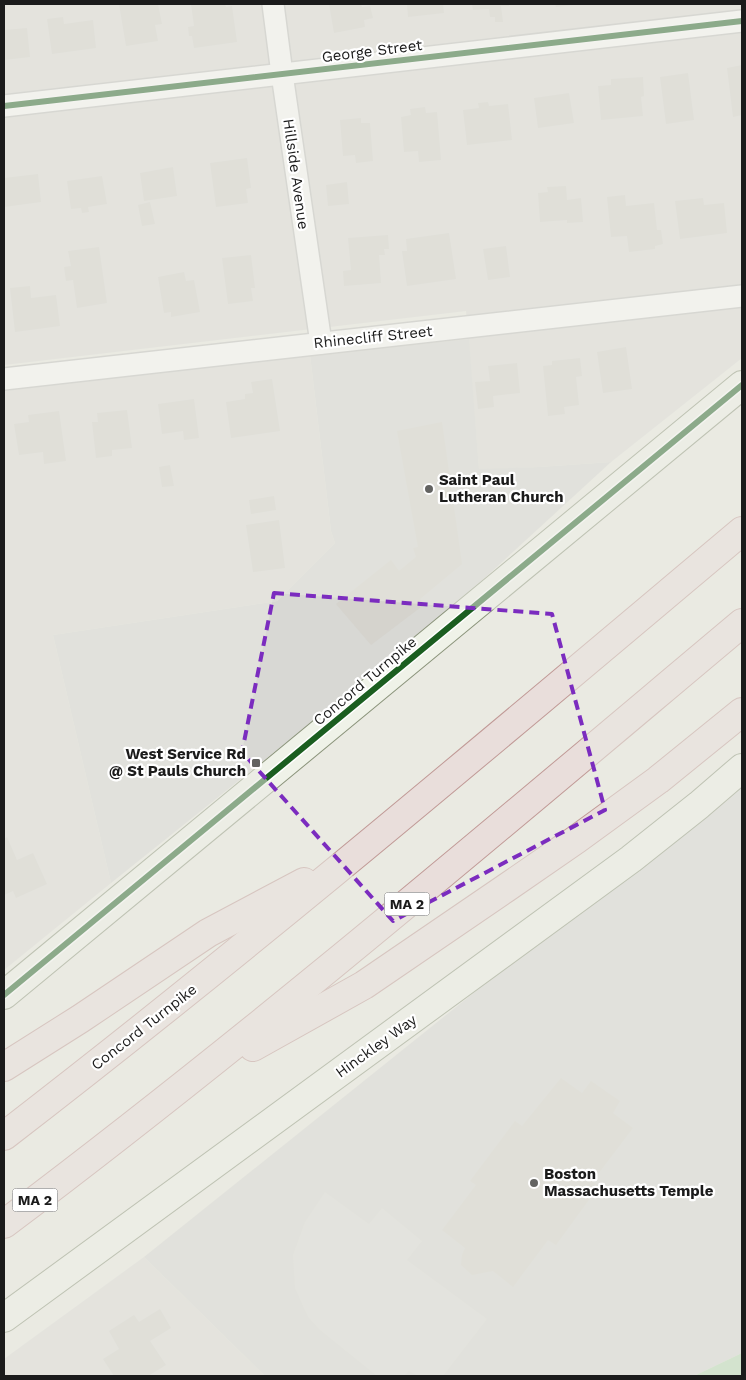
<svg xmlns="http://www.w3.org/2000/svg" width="746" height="1380" viewBox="0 0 746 1380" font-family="'Work Sans',sans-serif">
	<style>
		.residential { fill: #dddcd8 }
		.religious { fill: #d8d8d4 }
		.forest { fill: #b9dcb6 }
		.parking { fill: #dcdcd9 }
		.building { fill: #d5d3cd }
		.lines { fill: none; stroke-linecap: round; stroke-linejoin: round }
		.street-casing { stroke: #c2c2bf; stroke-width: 24 }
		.secondary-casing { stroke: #8b947b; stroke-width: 30 }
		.highway-casing { stroke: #c19a97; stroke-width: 30 }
		.street { stroke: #fcfcfb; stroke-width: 21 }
		.secondary { stroke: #eff2e8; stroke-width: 28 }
		.highway { stroke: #e9dedb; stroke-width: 28 }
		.cycleway-casing { stroke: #fff; stroke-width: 9 }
		.cycleway { stroke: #1b5e20; stroke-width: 6 }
		.marked { fill: none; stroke: #7b2cbf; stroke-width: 4; stroke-dasharray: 10 6; stroke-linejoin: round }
		.poi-dot { fill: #636361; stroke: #fff; stroke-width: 2 }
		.labels { text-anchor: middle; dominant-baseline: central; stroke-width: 4.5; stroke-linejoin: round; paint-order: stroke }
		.shield { fill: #fff; stroke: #5f5f5f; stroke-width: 1 }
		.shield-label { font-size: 14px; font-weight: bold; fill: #1b1b1b }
		.street-label { font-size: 15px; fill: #1b1b1b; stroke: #fff }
		.poi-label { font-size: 15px; font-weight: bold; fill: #1b1b1b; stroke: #fff; text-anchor: start }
	</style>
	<rect width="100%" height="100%" fill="#eaeae2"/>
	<!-- residential -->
	<g class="residential">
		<polygon points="4,4 742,4 742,358 611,462 539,467 479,470 466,311 4,365"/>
		<polygon points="310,355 331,531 335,543 277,601 53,635 111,883 4,970 4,391"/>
		<polygon points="144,1257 265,1376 4,1376 4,1359"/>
	</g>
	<!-- religious -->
	<g class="religious">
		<polygon points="469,339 479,469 539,467 611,462 439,620 111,883 53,635 277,601 335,543 331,531 310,355"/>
		<polygon points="742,778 742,1353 694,1376 265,1376 144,1257"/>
	</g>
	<!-- forest -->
	<polygon class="forest" points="742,1353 742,1376 694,1376"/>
	<!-- parking -->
	<polygon class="parking" points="325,1192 369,1224 382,1208 422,1241 407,1260 487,1319 443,1376 418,1376 409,1371 404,1376 377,1376 320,1330 308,1317 295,1288 293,1255 305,1222"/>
	<!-- building -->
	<g class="building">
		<polygon points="119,4 158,4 162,24 155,25 158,41 126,46"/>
		<polygon points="191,4 225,4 226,7 232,6 237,42 194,48 192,36 189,36 188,27 194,26"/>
		<polygon points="329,4 361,4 362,7 370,6 373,18 364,20 365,27 334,33"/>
		<polygon points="407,4 443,4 444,13 408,17"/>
		<polygon points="472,4 509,4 509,6 501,6 503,22 495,22 495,17 490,17 489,9 473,10"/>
		<polygon points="555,4 573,4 573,5 556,7"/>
		<polygon points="63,17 64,24 93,20 96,48 52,54 47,19"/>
		<polygon points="27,28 30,57 4,60 4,30"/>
		<polygon points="742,65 742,115 733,117 727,68"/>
		<polygon points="688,73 694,120 666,124 660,77"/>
		<polygon points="643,77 644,96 641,97 643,116 601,120 598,86 611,85 611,79"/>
		<polygon points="569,93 574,123 538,128 534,98"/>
		<polygon points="488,102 489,106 508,104 512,140 467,145 463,110 479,108 478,103"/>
		<polygon points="425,107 426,113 437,112 441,160 419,162 418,151 404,152 401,117 411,115 410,109"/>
		<polygon points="361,118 361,123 370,123 373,161 356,163 355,155 343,156 340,120"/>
		<polygon points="247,158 251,188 246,189 248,203 216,207 210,163"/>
		<polygon points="173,167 177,196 144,201 140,173"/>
		<polygon points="38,174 41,202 4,207 4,178"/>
		<polygon points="102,176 107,204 88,207 89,212 82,213 81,208 71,209 67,181"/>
		<polygon points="347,182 349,204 328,206 326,185"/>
		<polygon points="566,186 567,200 581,198 583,222 567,223 567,220 540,222 538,193 548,192 547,187"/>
		<polygon points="625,195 626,206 654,203 657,230 661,230 663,244 655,246 655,249 629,252 627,236 611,237 607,197"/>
		<polygon points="703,198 704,205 724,203 727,233 680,239 675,201"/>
		<polygon points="150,202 155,224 142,226 138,205"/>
		<polygon points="449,233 456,279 407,286 402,251 407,251 406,239"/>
		<polygon points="388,235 389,249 384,249 385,255 379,255 381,283 344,286 343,271 351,270 348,238"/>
		<polygon points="506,246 510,277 488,280 483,249"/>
		<polygon points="99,247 107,303 77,308 73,280 66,281 64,267 71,266 68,251"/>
		<polygon points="251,255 255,288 251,288 253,301 228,304 222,258"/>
		<polygon points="184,272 186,281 194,280 200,312 171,317 171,312 164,313 158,277"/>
		<polygon points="30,286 31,298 56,295 60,326 15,332 10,288"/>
		<polygon points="626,347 632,389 603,393 597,352"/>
		<polygon points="580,358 582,376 576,377 579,405 564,407 565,414 548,416 543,366 552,365 552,361"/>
		<polygon points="517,363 520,393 493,396 494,407 478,409 475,382 490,381 488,366"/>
		<polygon points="272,379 280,431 231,438 226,402 245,399 245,394 253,393 251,382"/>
		<polygon points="194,399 199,438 184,440 183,431 162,434 158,404"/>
		<polygon points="127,410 132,448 112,450 112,456 96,458 92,422 98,422 97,413"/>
		<polygon points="59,411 66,461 44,464 43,452 19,455 14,424 29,422 28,415"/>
		<polygon points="442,422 462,564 420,599 425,604 371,645 336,604 391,560 399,571 416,557 413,548 418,547 397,431"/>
		<polygon points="170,465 174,486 162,487 159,467"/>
		<polygon points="274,496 276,510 251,514 249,500"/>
		<polygon points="279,520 285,568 253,572 246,525"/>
		<polygon points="7,837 17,860 33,853 47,884 16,898 13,891 4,895 4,839"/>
		<polygon points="561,1078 582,1093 591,1081 620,1101 613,1113 633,1128 592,1182 599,1186 556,1245 548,1240 513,1287 493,1271 472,1275 461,1265 462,1255 465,1248 442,1230 476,1185 470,1181 515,1121 522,1126"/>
		<polygon points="160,1309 171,1328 150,1341 166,1365 148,1376 114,1376 103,1359 119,1349 109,1331 134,1315 139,1322"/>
	</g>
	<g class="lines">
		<defs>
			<g id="street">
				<polyline points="273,4 282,74 321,343"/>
				<polyline points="4,106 742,21"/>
				<polyline points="4,379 742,296"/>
			</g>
			<g id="secondary">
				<polyline points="4,995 742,385"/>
				<polyline points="4,1318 631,859 699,805 742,768"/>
			</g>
			<g id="highway">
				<polyline points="253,1047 364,985 506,888 577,839 658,780 742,712"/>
				<polyline points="4,1067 80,1019 208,933 304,882"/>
				<path d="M4,1136C256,942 498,736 742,531"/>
				<path d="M4,1224C258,1033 499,827 742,623"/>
			</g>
		</defs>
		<!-- street casing -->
		<use href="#street" class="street-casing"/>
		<!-- secondary casing -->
		<use href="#secondary" class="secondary-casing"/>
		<!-- highway casing -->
		<use href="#highway" class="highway-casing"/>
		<!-- street -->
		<use href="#street" class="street"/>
		<!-- secondary -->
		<use href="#secondary" class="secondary"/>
		<!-- highway -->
		<use href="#highway" class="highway"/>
		<defs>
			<g id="cycleway">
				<polyline points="4,106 742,21"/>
				<polyline points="4,995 742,385"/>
			</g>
		</defs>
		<!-- cycleway casing -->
		<use href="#cycleway" class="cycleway-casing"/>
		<!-- cycleway -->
		<use href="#cycleway" class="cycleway"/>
	</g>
	<!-- marked area -->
	<path d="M0 0H746V1380H0ZM274,593L552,614L605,810L393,921L242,752Z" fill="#eaeae2" fill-opacity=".55" fill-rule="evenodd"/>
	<path class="marked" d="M274,593L552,614L605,810L393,921L242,752Z"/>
	<!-- markers -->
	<g class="poi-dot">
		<circle cx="429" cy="489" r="5"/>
		<rect x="251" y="758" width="10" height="10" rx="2.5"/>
		<circle cx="534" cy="1183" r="5"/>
	</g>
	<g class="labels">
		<!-- shield labels -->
		<g class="shield">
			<rect x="384.5" y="892.5" width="45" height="23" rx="4"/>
			<rect x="12.5" y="1188.5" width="45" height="23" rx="4"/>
		</g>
		<g class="shield-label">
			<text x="407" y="904">MA 2</text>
			<text x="35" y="1200">MA 2</text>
		</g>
		<!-- street labels -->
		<g class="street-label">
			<text transform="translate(372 51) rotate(-7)">George Street</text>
			<text transform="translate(296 174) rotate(82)">Hillside Avenue</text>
			<text transform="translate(373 337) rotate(-6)">Rhinecliff Street</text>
			<text transform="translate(365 681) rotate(-40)">Concord Turnpike</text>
			<text transform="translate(144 1027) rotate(-38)">Concord Turnpike</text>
			<text transform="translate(376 1046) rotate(-36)">Hinckley Way</text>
		</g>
		<!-- poi labels -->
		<g class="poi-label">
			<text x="439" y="480">Saint Paul<tspan x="439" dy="17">Lutheran Church</tspan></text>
			<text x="246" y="754" text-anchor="end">West Service Rd<tspan x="246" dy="17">@ St Pauls Church</tspan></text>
			<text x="544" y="1174">Boston<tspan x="544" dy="17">Massachusetts Temple</tspan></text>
		</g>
	</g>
	<!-- border -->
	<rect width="746" height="1380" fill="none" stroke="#1b1b1b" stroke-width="10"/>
</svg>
